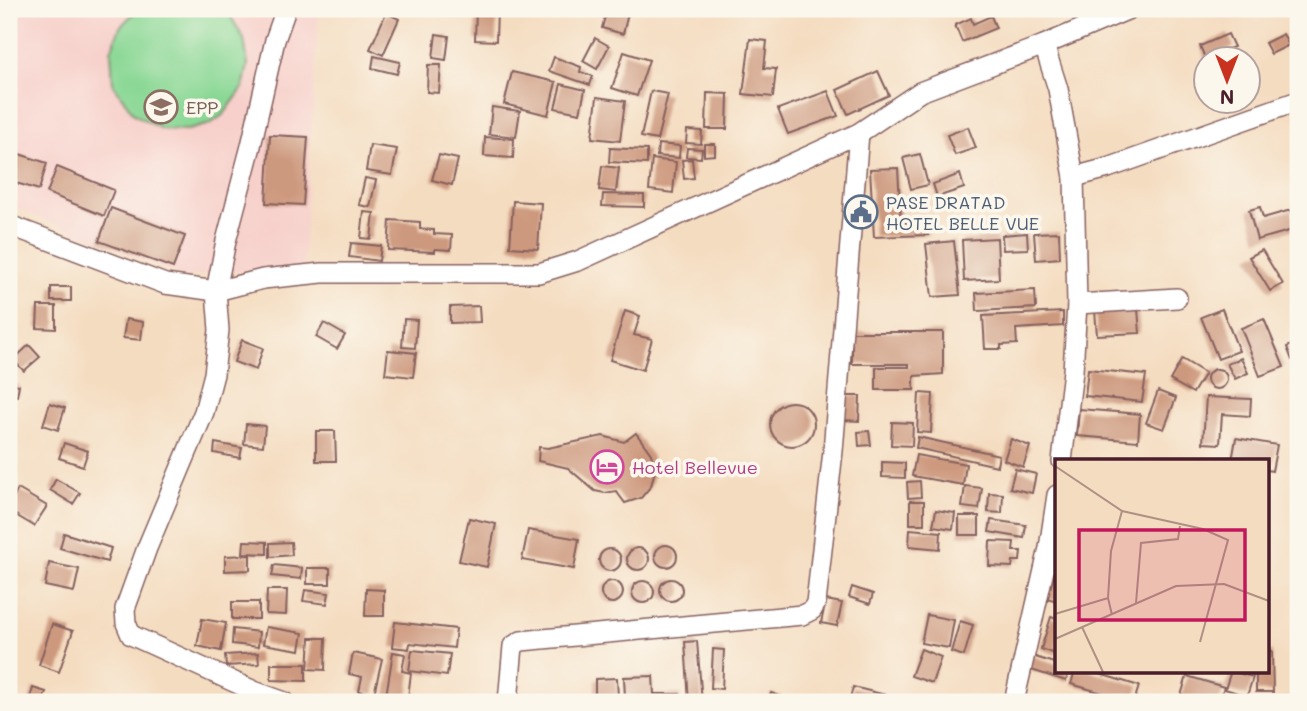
<svg xmlns="http://www.w3.org/2000/svg" width="1307" height="711" viewBox="0 0 1307 711" font-family="Mali,sans-serif">
	<style>
		.built { fill: #f7d0cb }
		.pitch { fill: #8bd896; stroke: #6a7c60; stroke-width: 2 }
		.building { fill: #cd997e }
		.lines { fill: none; stroke-linecap: round; stroke-linejoin: round }
		.minor-casing { stroke: #86615f; stroke-width: 22 }
		.minor { stroke: #fff; stroke-width: 19 }
		.labels { text-anchor: middle; dominant-baseline: central; stroke-width: 7; stroke-linejoin: round; paint-order: stroke }
		.education-label { font-size: 18px; fill: #785e54; stroke: #fbf7ec; text-anchor: start }
		.service-label { font-size: 18px; fill: #4e5e75; stroke: #fbf7ec; text-anchor: start }
		.hotel-label { font-size: 18px; fill: #b23c85; stroke: #fbf7ec; text-anchor: start }
		.inset-road { fill: none; stroke: #b09084; stroke-width: 2 }
		.view { fill: #c2185b; fill-opacity: 0.15; stroke: #c2185b; stroke-width: 3.5 }
		.inset-edge { fill: none; stroke: #4a1f2b; stroke-width: 3.5 }
	</style>
	<rect width="100%" height="100%" fill="#fbf7ec"/>
	<filter id="ink" filterUnits="userSpaceOnUse"><feTurbulence type="fractalNoise" baseFrequency=".0143" numOctaves="2"/><feDisplacementMap in="SourceGraphic" scale="14" xChannelSelector="R" yChannelSelector="G"/><feConvolveMatrix kernelMatrix="1 2 1 2 8 2 1 2 1" color-interpolation-filters="sRGB"/></filter>
	<filter id="wash" filterUnits="userSpaceOnUse"><feTurbulence type="fractalNoise" baseFrequency=".00686" numOctaves="4" result="noise"/><feDisplacementMap in="SourceGraphic" scale="28" xChannelSelector="R" yChannelSelector="G"/><feGaussianBlur stdDeviation="1.57" result="paint"/><feColorMatrix in="noise" values="0 0 0 0 0 0 0 0 0 0 0 0 0 0 0 0 0 1.4 0 .05"/><feComposite in="paint" operator="in"/></filter>
	<g filter="url(#wash)">
		<rect width="100%" height="100%" fill="#f4dcc0"/>
		<!-- built -->
		<polygon class="built" points="9,9 319,9 303,266 183,277 9,205"/>
		<!-- pitch -->
		<polygon class="pitch" points="138,9 220,9 231,17 244,39 248,65 243,88 224,114 210,124 188,130 161,129 134,114 113,84 111,51 120,27"/>
		<g id="blocks">
			<!-- building -->
			<g class="building">
				<polygon points="476,9 497,9 496,41 475,40"/>
				<polygon points="607,9 629,9 623,34 602,28"/>
				<polygon points="386,13 399,19 383,55 370,49"/>
				<polygon points="991,16 996,28 962,42 955,25 971,18 973,24"/>
				<polygon points="436,34 449,36 446,60 433,58"/>
				<polygon points="1228,34 1234,47 1205,58 1200,46"/>
				<polygon points="1283,34 1289,45 1271,54 1265,43"/>
				<polygon points="595,38 609,46 597,69 583,61"/>
				<polygon points="750,39 767,41 764,68 776,69 773,97 743,94"/>
				<polygon points="624,52 649,60 637,96 612,88"/>
				<polygon points="374,56 400,62 397,74 372,68"/>
				<polygon points="554,57 581,67 580,72 593,76 590,85 549,71"/>
				<polygon points="428,65 441,65 439,93 427,92"/>
				<polygon points="878,71 889,95 848,114 837,90"/>
				<polygon points="512,72 556,82 548,115 504,104"/>
				<polygon points="561,84 585,90 580,113 555,108"/>
				<polygon points="651,91 668,94 657,140 641,137"/>
				<polygon points="828,91 838,116 788,134 778,109"/>
				<polygon points="707,93 728,94 727,129 706,129"/>
				<polygon points="597,97 625,101 620,141 592,138"/>
				<polygon points="492,107 520,111 516,137 489,134"/>
				<polygon points="968,127 976,148 955,155 947,135"/>
				<polygon points="687,130 702,131 701,144 686,143"/>
				<polygon points="270,135 308,137 303,205 266,203"/>
				<polygon points="485,137 514,139 513,158 484,156"/>
				<polygon points="658,144 680,146 679,158 657,156"/>
				<polygon points="704,144 715,144 715,155 704,156"/>
				<polygon points="370,145 397,149 392,175 366,171"/>
				<polygon points="610,148 647,150 647,164 609,162"/>
				<polygon points="687,148 702,149 701,158 686,157"/>
				<polygon points="19,154 47,163 39,190 10,181"/>
				<polygon points="920,154 928,185 911,189 903,158"/>
				<polygon points="439,155 458,159 452,185 432,180"/>
				<polygon points="652,159 676,162 673,193 649,190"/>
				<polygon points="692,159 694,178 684,179 682,160"/>
				<polygon points="602,166 619,168 616,192 599,190"/>
				<polygon points="57,167 114,190 104,216 47,193"/>
				<polygon points="898,168 901,222 928,221 928,235 874,237 870,169"/>
				<polygon points="960,174 964,188 937,197 933,184"/>
				<polygon points="365,178 376,180 370,207 359,205"/>
				<polygon points="603,194 644,195 644,207 602,206"/>
				<polygon points="513,201 541,203 538,249 510,247"/>
				<polygon points="1260,207 1263,218 1291,210 1296,229 1257,240 1249,210"/>
				<polygon points="111,208 185,236 173,268 99,241"/>
				<polygon points="364,212 374,213 371,239 361,238"/>
				<polygon points="390,220 420,222 420,229 434,230 434,234 452,235 451,250 435,249 435,252 388,250"/>
				<polygon points="1059,232 1060,258 1036,260 1034,233"/>
				<polygon points="1027,233 1028,249 1003,250 1002,235"/>
				<polygon points="997,238 999,279 964,281 962,240"/>
				<polygon points="954,241 960,295 932,297 926,244"/>
				<polygon points="351,243 381,246 379,261 349,257"/>
				<polygon points="1262,250 1283,284 1270,291 1249,257"/>
				<rect x="51" y="287" width="20" height="14"/>
				<polygon points="1035,290 1036,308 977,311 976,293"/>
				<polygon points="38,306 56,306 56,329 37,328"/>
				<polygon points="479,306 480,322 450,323 450,307"/>
				<polygon points="1138,309 1140,333 1097,335 1095,311"/>
				<polygon points="1222,309 1239,351 1218,359 1201,317"/>
				<polygon points="625,311 640,316 634,335 652,339 643,370 610,360"/>
				<polygon points="1063,312 1063,326 1016,329 1017,344 1001,345 1001,349 985,349 983,316"/>
				<polygon points="126,319 143,322 141,340 123,338"/>
				<polygon points="404,319 417,320 415,348 402,347"/>
				<polygon points="1264,319 1284,367 1260,376 1241,328"/>
				<polygon points="324,323 345,335 337,349 316,337"/>
				<polygon points="852,332 943,332 943,374 914,376 914,390 876,390 876,367 909,367 909,364 852,364"/>
				<polygon points="242,340 263,348 256,370 234,362"/>
				<polygon points="1298,342 1298,358 1292,360 1287,347"/>
				<polygon points="29,345 40,357 24,371 13,360"/>
				<polygon points="388,350 416,353 413,377 385,374"/>
				<polygon points="1241,358 1248,373 1235,379 1227,364"/>
				<polygon points="1182,359 1205,373 1193,393 1170,380"/>
				<circle cx="1217" cy="379" r="10"/>
				<polygon points="1088,369 1146,375 1142,402 1085,396"/>
				<polygon points="9,383 19,385 17,396 9,395"/>
				<polygon points="1158,391 1176,398 1164,429 1146,423"/>
				<polygon points="919,393 933,394 931,433 917,432"/>
				<polygon points="846,396 860,396 859,421 845,420"/>
				<polygon points="1206,397 1251,399 1250,416 1222,414 1220,444 1203,443"/>
				<circle cx="792" cy="424" r="22"/>
				<polygon points="50,403 65,408 58,430 43,425"/>
				<polygon points="1079,409 1140,414 1138,441 1077,436"/>
				<polygon points="892,422 913,423 912,446 891,445"/>
				<polygon points="246,424 265,426 263,446 244,444"/>
				<polygon points="316,431 335,431 336,461 316,461"/>
				<polygon points="869,431 871,445 859,446 858,432"/>
				<polygon points="636,433 651,454 655,470 651,486 641,498 625,503 616,491 605,493 595,491 568,468 538,461 539,447 548,448 603,436 624,442"/>
				<polygon points="918,437 999,455 997,466 916,448"/>
				<polygon points="1236,438 1277,445 1272,471 1267,470 1267,461 1232,461"/>
				<polygon points="1011,439 1030,446 1023,467 1004,460"/>
				<polygon points="64,443 88,451 83,466 59,458"/>
				<polygon points="215,443 242,448 240,458 214,453"/>
				<polygon points="916,455 966,464 963,485 912,476"/>
				<polygon points="882,462 905,463 905,478 882,477"/>
				<polygon points="1015,469 1036,474 1032,493 1010,488"/>
				<polygon points="56,479 80,493 73,504 50,490"/>
				<polygon points="920,481 921,497 908,498 907,482"/>
				<polygon points="965,486 982,488 979,509 962,507"/>
				<polygon points="18,489 47,506 34,526 9,511 9,505"/>
				<polygon points="989,493 1003,494 1002,513 988,512"/>
				<rect x="910" y="501" width="14" height="23"/>
				<polygon points="936,510 955,513 953,529 933,526"/>
				<rect x="959" y="516" width="20" height="19"/>
				<polygon points="469,518 496,524 487,567 459,561"/>
				<polygon points="991,520 1026,525 1024,538 989,532"/>
				<polygon points="910,529 941,532 940,549 909,546"/>
				<polygon points="528,530 579,539 574,569 522,560"/>
				<polygon points="64,533 111,548 107,562 60,548"/>
				<polygon points="244,541 267,542 267,554 243,553"/>
				<polygon points="990,541 1014,542 1013,551 1021,551 1020,561 1013,561 1012,567 989,566"/>
				<polygon points="291,542 292,555 270,557 270,543"/>
				<circle cx="666" cy="556" r="11"/>
				<circle cx="638" cy="559" r="11"/>
				<circle cx="610" cy="560" r="11"/>
				<polygon points="250,555 250,570 225,571 225,556"/>
				<polygon points="49,563 79,569 74,592 45,586"/>
				<polygon points="274,565 302,568 301,579 272,576"/>
				<polygon points="1057,567 1057,601 1047,598"/>
				<rect x="307" y="568" width="23" height="16"/>
				<circle cx="671" cy="590" r="11"/>
				<circle cx="612" cy="592" r="11"/>
				<circle cx="643" cy="592" r="11"/>
				<polygon points="852,587 873,594 870,604 849,597"/>
				<polygon points="366,589 384,590 384,616 365,616"/>
				<polygon points="267,590 287,590 286,615 266,614"/>
				<polygon points="305,590 329,593 327,604 303,601"/>
				<polygon points="826,600 842,603 837,626 821,623"/>
				<rect x="232" y="602" width="27" height="17"/>
				<polygon points="927,615 954,620 949,648 921,643"/>
				<polygon points="1051,617 1057,619 1057,655 1041,649"/>
				<polygon points="202,619 226,623 221,651 197,646"/>
				<polygon points="960,621 973,625 964,656 951,652"/>
				<polygon points="395,622 456,629 454,648 410,643 409,649 392,647"/>
				<polygon points="52,624 73,631 59,672 39,665"/>
				<polygon points="266,627 303,633 300,650 263,644"/>
				<polygon points="233,629 259,632 258,647 232,644"/>
				<polygon points="310,638 326,638 325,670 308,669"/>
				<polygon points="697,641 702,702 689,702 685,642"/>
				<polygon points="713,649 724,650 722,689 711,688"/>
				<polygon points="921,649 941,657 932,683 911,676"/>
				<polygon points="412,650 450,654 447,676 409,671"/>
				<polygon points="1267,651 1272,651 1273,692 1256,692 1256,671 1267,671"/>
				<polygon points="393,652 405,654 402,671 411,673 408,697 429,700 428,702 385,702"/>
				<polygon points="258,653 259,664 226,666 225,655"/>
				<polygon points="353,653 382,659 374,694 359,691 362,677 349,674"/>
				<polygon points="1029,655 1057,664 1057,671 1069,671 1066,681 1025,668"/>
				<polygon points="271,664 306,664 306,681 271,680"/>
				<polygon points="1075,671 1090,671 1139,686 1134,702 1071,684"/>
				<polygon points="1231,671 1253,677 1247,696 1225,689"/>
				<polygon points="653,676 654,694 680,694 680,702 595,702 595,679 617,678 618,698 625,698 624,677"/>
				<polygon points="1187,676 1224,687 1219,702 1179,702"/>
				<polygon points="853,687 886,695 885,702 849,702"/>
				<polygon points="33,688 46,692 42,702 29,702"/>
				<polygon points="771,693 796,702 768,702"/>
			</g>
		</g>
	</g>
	<g filter="url(#ink)">
		<use href="#blocks" fill-opacity="0" stroke="#86615f" stroke-width="2"/>
		<g class="lines">
			<defs>
				<g id="minor">
					<polyline points="1044,45 1058,89 1074,177 1108,168 1298,101"/>
					<polyline points="9,225 165,284 216,291 263,279 322,273 539,273 578,261 859,133 920,92 1044,45 1129,9"/>
					<polyline points="1077,304 1177,298"/>
					<polyline points="1062,461 1073,371 1077,304 1074,177"/>
					<polyline points="285,702 254,691 131,635 126,623 125,609 147,548 204,412 214,374 219,330 216,291 226,241 251,146 275,40 286,9"/>
					<polyline points="508,702 513,646 521,641 802,615 812,610 816,603 833,451 859,133"/>
					<polyline points="1014,702 1049,548 1057,495"/>
				</g>
			</defs>
			<!-- minor casing -->
			<use href="#minor" class="minor-casing"/>
			<!-- minor -->
			<use href="#minor" class="minor"/>
		</g>
	</g>
	<!-- icons -->
	<defs>
		<symbol id="school-ring" viewBox="-11 -11 22 22"><circle r="9.5" fill="#fbf7ec" stroke="#8d6e63" stroke-width="1.5"/><path d="M0-5L7-2L0 1L-7-2ZM-4 1L0 2.5L4 1V4Q0 6-4 4Z" fill="#8d6e63"/></symbol>
		<symbol id="civic-ring" viewBox="-11 -11 22 22"><circle r="9.5" fill="#fbf7ec" stroke="#5c6f8a" stroke-width="1.5"/><path d="M-.6-6.5H3V-4.5H.6V-3L4-1V1h2V6H-6V1h2V-1L-.6-3ZM-1.2 2.5V6h2.4V2.5Z" fill="#5c6f8a"/></symbol>
		<symbol id="hotel-ring" viewBox="-11 -11 22 22"><circle r="9.5" fill="#fbf7ec" stroke="#d1479c" stroke-width="1.5"/><path d="M-6-4.5h1.5V1H6V5H4.5V3h-9V5H-6ZM-4 0a1.8 1.8 0 1 1 3.6 0ZM.5 0V-2.5h3Q6-2.5 6 0Z" fill="#d1479c"/></symbol>
	</defs>
	<g fill-rule="evenodd">
		<use href="#school-ring" x="142" y="88" width="38" height="38"/>
		<use href="#civic-ring" x="842" y="193" width="38" height="38"/>
		<use href="#hotel-ring" x="588" y="448" width="38" height="38"/>
	</g>
	<g class="labels">
		<!-- education labels -->
		<g class="education-label">
			<text x="186" y="107">EPP</text>
		</g>
		<!-- service labels -->
		<g class="service-label">
			<text x="886" y="202">PASE DRATAD<tspan x="886" dy="21">HOTEL BELLE VUE</tspan></text>
		</g>
		<!-- hotel labels -->
		<g class="hotel-label">
			<text x="632" y="467">Hotel Bellevue</text>
		</g>
	</g>
	<!-- overview -->
	<g transform="translate(1055 459)">
		<rect width="214" height="214" fill="#f4dcc0"/>
		<path class="inset-road" d="M0,7L67,52L148,70L173,81L145,183M53,139L56,92L67,52M81,144L86,84L123,80L125,67M0,155L53,139L57,156M27,168L48,213M0,180L121,127L169,125L214,142"/>
		<path class="view" d="M24,71H190V161H24Z"/>
		<rect width="214" height="214" class="inset-edge"/>
	</g>
	<!-- margin -->
	<rect width="1307" height="711" fill="none" stroke="#fbf7ec" stroke-width="35"/>
	<!-- north arrow -->
	<g transform="translate(1227 80) rotate(180)"><circle r="33" fill="#fbf7ec" stroke="#b4a19f" stroke-width="2"/>
	<path d="M0-5L12 26L0 18L-12 26Z" fill="#c8321e"/>
	<text y="-10" font-size="19" font-weight="bold" text-anchor="middle" fill="#4a1f2b">N</text>
	</g>
</svg>
